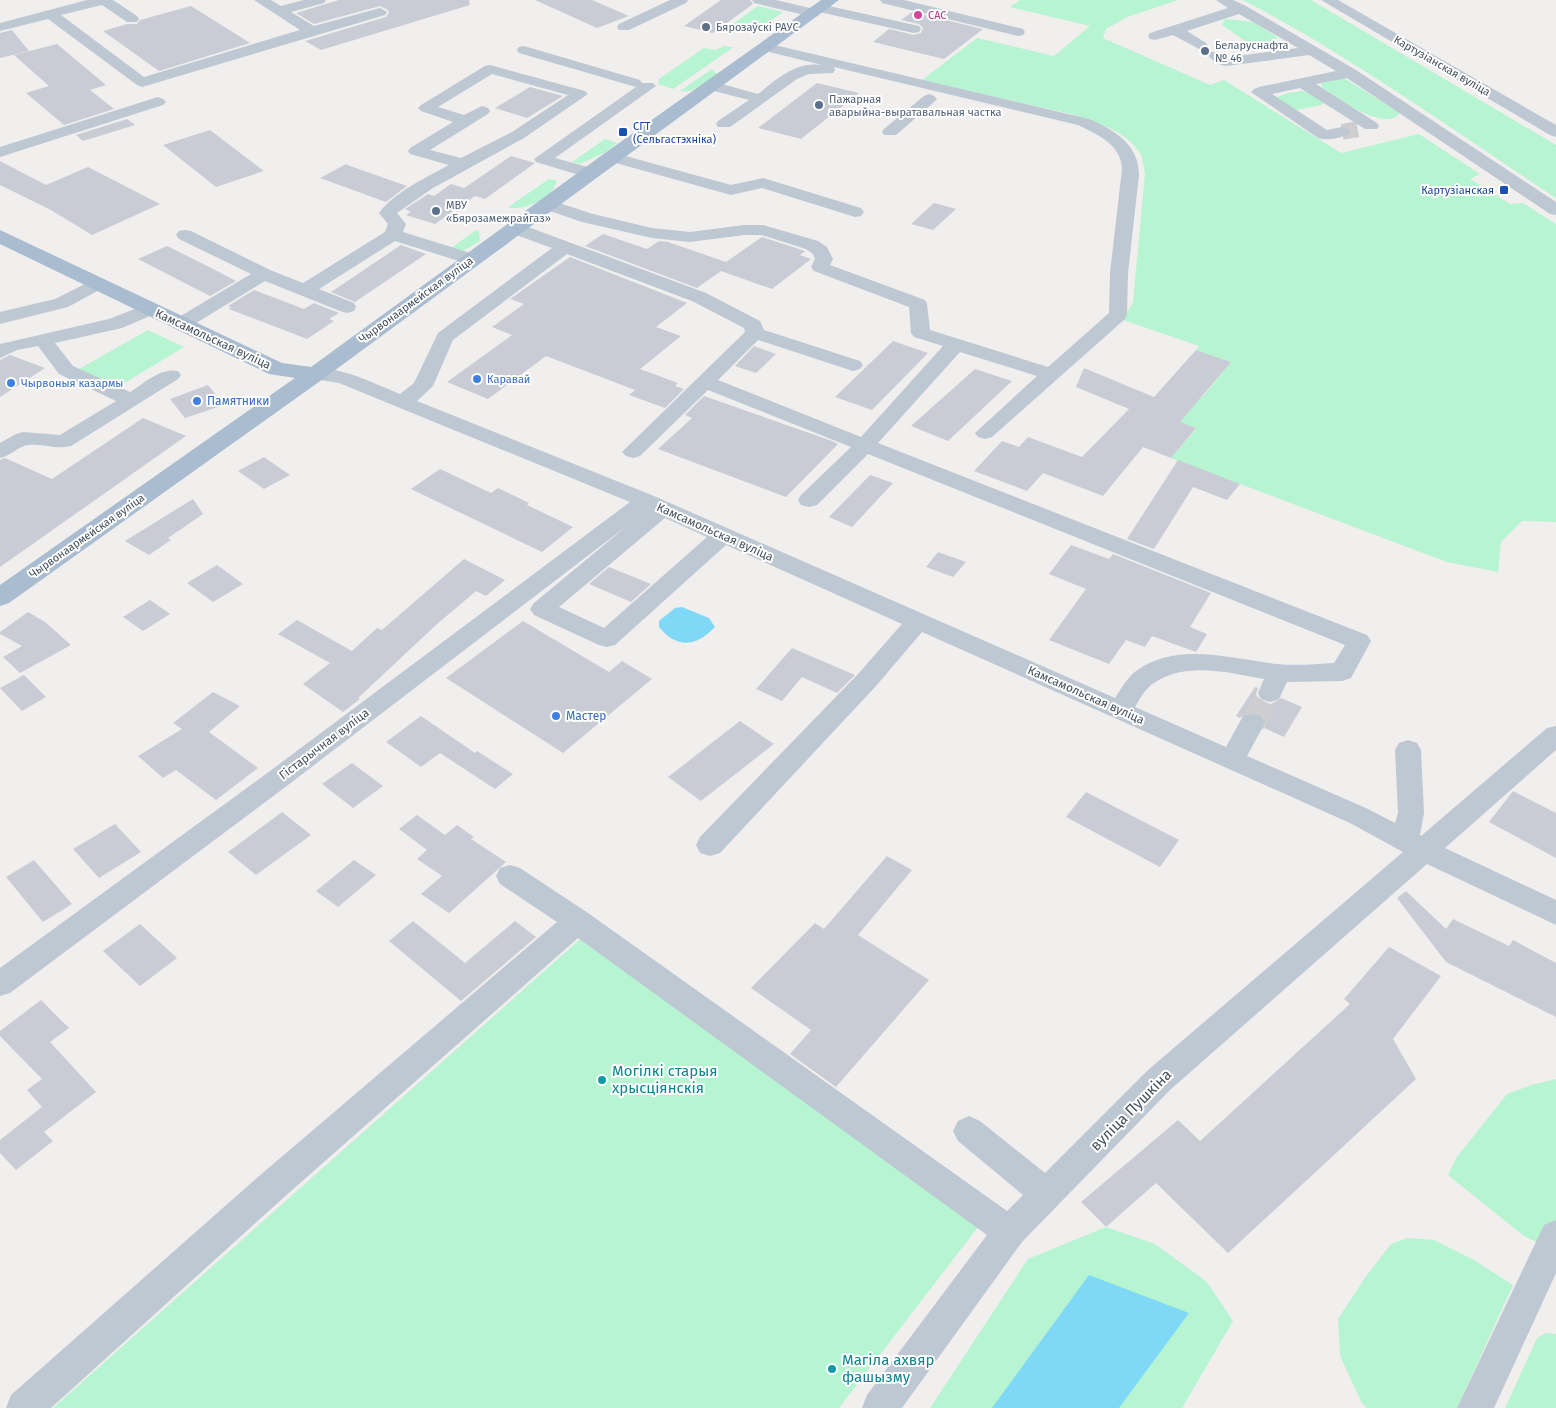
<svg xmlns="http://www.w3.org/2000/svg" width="1556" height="1408" viewBox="0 0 1556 1408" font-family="'Fira Sans',sans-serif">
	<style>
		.green { fill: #b7f4d1 }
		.water { fill: #7fd9f6 }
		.building { fill: #c9ccd4 }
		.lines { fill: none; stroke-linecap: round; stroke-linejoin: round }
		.minor-tunnel-far1 { stroke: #ceced1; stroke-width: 16; stroke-dasharray: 16 8; stroke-linecap: butt }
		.minor-tunnel { stroke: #ceced1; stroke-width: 25; stroke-dasharray: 25 12; stroke-linecap: butt }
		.minor { fill: #bdc8d2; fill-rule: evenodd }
		.major { fill: #aabcd0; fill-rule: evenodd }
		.hotel-dot { fill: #d1479c; stroke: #fff; stroke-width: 2 }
		.service-dot { fill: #5c6f8a; stroke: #fff; stroke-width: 2 }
		.transit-dot { fill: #1a4fb4; stroke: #fff; stroke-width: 2 }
		.shop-dot { fill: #3f7fe0; stroke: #fff; stroke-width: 2 }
		.culture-dot { fill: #0f9aa8; stroke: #fff; stroke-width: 2 }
		.labels { text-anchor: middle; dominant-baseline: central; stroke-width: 4; stroke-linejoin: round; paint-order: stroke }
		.far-hotel-label { font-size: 11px; fill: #b23c85; stroke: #fff; text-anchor: start }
		.far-service-label { font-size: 11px; fill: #4e5e75; stroke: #fff; text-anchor: start }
		.far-street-label { font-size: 11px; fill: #44505e; stroke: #fff }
		.far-transit-label { font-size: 11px; fill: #164399; stroke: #fff; text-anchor: start }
		.far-shop-label { font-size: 11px; fill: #366cbe; stroke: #fff; text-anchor: start }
		.street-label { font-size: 12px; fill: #44505e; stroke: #fff }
		.shop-label { font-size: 12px; fill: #366cbe; stroke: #fff; text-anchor: start }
		.near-culture-label { font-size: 15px; fill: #0d838f; stroke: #fff; text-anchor: start }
		.near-street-label { font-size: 15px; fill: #44505e; stroke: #fff }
	</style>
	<rect width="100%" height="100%" fill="#f1eeee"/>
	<!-- green -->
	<g class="green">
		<path d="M1020,0H1178L1127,17L1106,29L1103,38L1210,85L1224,80L1341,153L1419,134L1480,174L1470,179L1510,204L1523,203L1556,224V522L1522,521L1501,542L1498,572L1447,562L1171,458L1196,429L1176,421L1204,395L1231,362L1196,350L1199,346L1123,320L1133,302L1145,174C1144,168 1143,160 1141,155C1128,131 1095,122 1071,114L922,80L977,38L1054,56L1090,26L1010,7Z"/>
		<path d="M1243,0H1311L1556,145V198C1454,131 1351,56 1243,0Z"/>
		<polygon points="758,6 783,12 756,32 730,26"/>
		<path d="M1226,19L1253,22L1277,37L1275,45C1260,56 1235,33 1222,25L1224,20Z"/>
		<polygon points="724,46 734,47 673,89 658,84 659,79 704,48 716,50"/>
		<path d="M712,69L717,74C706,82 694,94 680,91Z"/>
		<path d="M1342,78L1347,80L1400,113C1384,133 1339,98 1323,88L1321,84L1323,81Z"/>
		<polygon points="1302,91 1312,93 1324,102 1322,105 1296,110 1275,98 1287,93"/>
		<polygon points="605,139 617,143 606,152 580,164 572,162"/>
		<path d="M549,179L557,181C555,185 553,190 551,193C542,202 521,211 508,207Z"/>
		<polygon points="476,230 479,231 480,241 463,251 451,248"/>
		<polygon points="148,330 184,347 116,388 79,369"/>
		<polygon points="586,934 978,1227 839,1408 53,1408"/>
		<polygon points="1556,1079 1556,1225 1541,1244 1524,1236 1448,1175 1457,1157 1507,1094 1531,1085"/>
		<polygon points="1106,1227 1155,1244 1207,1282 1233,1321 1182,1408 930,1408 1028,1259"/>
		<polygon points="1407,1238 1434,1240 1472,1259 1513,1285 1457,1408 1367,1408 1362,1403 1340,1356 1338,1319 1367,1275 1391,1244"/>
		<polygon points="1546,1333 1556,1334 1556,1408 1505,1408 1537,1338"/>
	</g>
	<!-- water -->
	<g class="water">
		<path d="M682,607L709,618L715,627C696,647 677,649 659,627V621L675,608Z"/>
		<polygon points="1089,1275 1189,1313 1119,1408 992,1408"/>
	</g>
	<!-- building -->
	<g class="building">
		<polygon points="339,0 469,0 470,5 321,50 305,41 386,17 389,13 388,10 380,6 314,24 296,13"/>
		<polygon points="535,0 592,0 629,16 597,28"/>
		<polygon points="721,0 750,0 753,4 713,33 684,26"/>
		<polygon points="191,6 250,43 159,71 103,31 127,24 137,24 140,20"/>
		<polygon points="912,12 983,29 944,59 873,42 889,29 914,35 921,33 923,28 919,24 901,20"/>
		<polygon points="12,30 29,51 0,58 0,33"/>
		<polygon points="57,44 106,85 90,90 114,109 64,125 26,93 49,86 14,55"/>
		<polygon points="817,83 859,93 801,139 758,128"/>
		<polygon points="530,87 563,96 527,118 495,108"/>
		<polygon points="127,119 135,125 83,141 76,135"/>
		<polygon points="210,130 264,171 216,187 163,145"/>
		<polygon points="511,156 535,163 485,199 475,196 435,224 406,215 411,212 405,209 428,194 434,196 451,184 464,188"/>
		<polygon points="0,161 46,185 88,167 160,204 92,235 51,210 0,185"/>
		<polygon points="346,164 350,166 407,186 386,202 320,178"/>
		<polygon points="934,203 956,209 933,230 911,224"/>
		<polygon points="603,234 647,249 659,241 668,242 726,262 762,237 805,251 800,255 811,259 772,289 721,271 697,288 585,246"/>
		<polygon points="401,245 426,254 355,302 331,292"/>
		<polygon points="167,246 215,270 236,281 210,296 138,259"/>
		<polygon points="570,257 687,303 656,327 681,336 640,369 678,383 675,386 684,389 665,408 629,395 635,390 546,356 488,399 447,382 512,335 492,327 524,304 510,299"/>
		<polygon points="254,290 304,309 314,303 339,313 329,319 334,321 307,339 229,309 231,307 228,306"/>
		<polygon points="893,341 928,353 872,410 835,397"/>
		<polygon points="754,346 776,354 756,373 735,366"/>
		<polygon points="1196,350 1231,362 1180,422 1196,428 1171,458 1143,447 1103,496 1043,473 1027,491 974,471 1002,441 1019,447 1028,437 1082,457 1129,409 1076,387 1084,368 1154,397"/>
		<polygon points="10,355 45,368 0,397 0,360"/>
		<polygon points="975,369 1012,381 948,441 911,426"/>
		<polygon points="208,385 224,405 185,418 170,399"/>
		<polygon points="704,396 832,441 838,444 786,497 658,449 692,418 685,415"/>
		<polygon points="143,418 186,436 0,567 0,460 5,458 52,479"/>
		<polygon points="264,457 290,475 264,489 238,471"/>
		<polygon points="1178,460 1240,484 1227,500 1193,487 1154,549 1127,539"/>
		<polygon points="440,469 491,493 498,488 529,503 527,505 573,527 542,552 411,489"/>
		<polygon points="870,475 893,483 852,527 829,517"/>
		<polygon points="193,499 203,514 168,538 171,540 149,555 125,541"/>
		<polygon points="1071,545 1109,559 1113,554 1211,593 1190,627 1207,634 1196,652 1152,636 1145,647 1126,640 1109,664 1049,640 1086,589 1049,574"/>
		<polygon points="938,552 966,562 953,577 926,567"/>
		<polygon points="464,559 505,580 486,596 476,591 436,625 358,698 360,699 343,712 303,684 330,663 278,634 297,620 352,651 377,628 382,630"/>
		<polygon points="217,565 243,584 213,602 187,583"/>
		<polygon points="609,567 651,584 631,602 589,584"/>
		<polygon points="150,600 170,614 143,631 123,617"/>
		<polygon points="28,612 45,622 71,645 20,673 3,657 22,646 0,634 0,632"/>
		<polygon points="523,621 609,672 622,661 652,679 563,753 446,678"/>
		<polygon points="792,648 855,675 837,693 802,677 782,701 756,689"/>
		<polygon points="24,675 46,697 22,711 0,688"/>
		<polygon points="1255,687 1258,688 1256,694 1260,701 1271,704 1281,698 1302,707 1284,737 1264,728 1267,722 1261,714 1252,712 1243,714 1240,718 1236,716"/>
		<polygon points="213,692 240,706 209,732 258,768 216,800 176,770 163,778 138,756 182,729 173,723"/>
		<polygon points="421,716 475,753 477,751 513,774 495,789 440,753 421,767 386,742"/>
		<polygon points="740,721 774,744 701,801 668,777"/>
		<polygon points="352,763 383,786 353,808 322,784"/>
		<polygon points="1513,791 1556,813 1556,858 1489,822"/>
		<polygon points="1086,792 1179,840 1160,867 1066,817"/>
		<polygon points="282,812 311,835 256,875 228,852"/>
		<polygon points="417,815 445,835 457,825 474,837 471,839 506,862 449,913 421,894 442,876 417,859 427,850 399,829"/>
		<polygon points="115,824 141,852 99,878 73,849"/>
		<polygon points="887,856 912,870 858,935 929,980 836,1087 790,1054 811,1030 751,988 815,923 824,929"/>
		<polygon points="34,860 72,904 43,922 6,877"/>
		<polygon points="354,860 376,875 338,907 316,891"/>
		<polygon points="1406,891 1446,929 1453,919 1509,946 1513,940 1556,963 1556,1017 1446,962 1397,898"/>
		<polygon points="413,921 465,963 515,921 536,937 461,1001 389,941"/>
		<polygon points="140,924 177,958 140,986 103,951"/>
		<polygon points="1389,947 1441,976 1393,1039 1416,1079 1228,1253 1156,1183 1106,1227 1081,1202 1178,1120 1200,1141 1350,1004 1344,999"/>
		<polygon points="41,1000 69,1028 50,1042 96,1092 44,1132 53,1141 16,1170 0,1153 0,1140 42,1107 27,1090 42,1079 0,1036 0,1031"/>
	</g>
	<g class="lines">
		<!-- minor-tunnel-far1 -->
		<polyline class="minor-tunnel-far1" points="1342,132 1358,129"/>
		<!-- minor-tunnel -->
		<polyline class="minor-tunnel" points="1252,723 1270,693"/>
		<!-- minor -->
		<g class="minor">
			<polygon points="87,0 113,0 137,16 139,19 137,22 127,22 102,5 61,15 144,77 300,30 254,0 271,0 281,6 304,0 326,0 324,3 291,12 314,26 380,8 387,12 385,15 142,87 137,85 48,19 0,31 0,23"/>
			<polygon points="670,0 688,0 686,3 629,30 619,30 617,27 619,24"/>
			<polygon points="752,0 776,0 814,9 815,5 820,4 919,26 921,29 919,32 914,33 819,12 818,16 813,17 754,3"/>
			<polygon points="880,0 904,0 1023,29 1025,32 1023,35 1018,36 882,3"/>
			<path d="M1216,0H1233L1246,6L1356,70L1556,202V215L1550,214L1347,78L1316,84L1377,123L1379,126L1377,129H1365L1300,88L1272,94L1327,130L1342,127L1348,129L1350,132L1348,135C1338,138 1328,141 1318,138L1251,92L1254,89L1259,87L1336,71L1309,55L1226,66C1219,65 1212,61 1208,55L1210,52H1220L1229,57L1298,48L1239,14L1187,31L1206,43L1208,46L1206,49L1201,50L1173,35L1155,40L1150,39L1148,36L1150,33L1228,8Z"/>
			<polygon points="1321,0 1338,0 1556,125 1556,137 1550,135"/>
			<path d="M766,43L1089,119C1114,130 1139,144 1139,175L1128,273L1127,315L1125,319L992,437L985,439L978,437L975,433L1037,376L960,352L878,443L1367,635L1371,641L1351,678L1342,681L1287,682L1279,699L1270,702L1261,699L1258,693L1264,679C1229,673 1186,661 1154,683C1146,688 1140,698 1135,707L1226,747L1243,716L1252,714L1261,716L1265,723L1247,756L1368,809L1395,823L1398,813L1395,750L1399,743L1408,740L1417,743L1421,750L1424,813L1420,835L1421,836L1547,728L1556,726V750L1445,848L1556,900V925L1427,864L1170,1090L1022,1242L902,1408H862L867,1395L987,1235L578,938L282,1199L51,1408H6L11,1395L258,1177L557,922L500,884L496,876L500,868L510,865L520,868L588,913L1007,1211L1023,1195L958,1141L953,1131L958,1121L969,1116L980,1121L1045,1173L1148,1070L1403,852L1350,823L922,632L876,686L720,853L710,856L700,853L696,845L700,837L858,674L902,624L726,545L615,645L607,647L599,645L534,615L530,609L534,603L628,525L288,785L10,993L0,996V968L270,771L630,502L339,383L308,378L305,374L308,370C336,363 374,384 400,394L414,383L438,333L552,248L508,232L505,228L508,224L514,223L520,224L706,293L760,321L764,330L860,361L863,365L860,369L853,371L758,340L718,380L861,437L943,346L914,337L911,333L909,307L814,271L811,267L815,259L813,254L806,249L762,235H744L690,242L652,238L582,222L541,208L538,204L541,200L547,199L593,214L652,228L690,232L744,225H763L818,241L827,247L833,259L830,265L925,300L927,304L930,330L1048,367L1109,313L1110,273L1122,169C1121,144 1098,135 1078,125L834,67L835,70L833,73L809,74L797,79L730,127H718L716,124L718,121L749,100L706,89L703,86L706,83L711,81L758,94C777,79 796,61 822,65L761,50L759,47L761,44ZM567,254L692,301L744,328L745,332L626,448L622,452L626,456L633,458L640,456L708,390L851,447L801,495L798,500L801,505L809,507L817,505L868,454L1345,645L1334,663C1316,664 1296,666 1277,664C1231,659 1178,641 1136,671C1127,678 1121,689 1115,698L654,496L417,401L433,386L453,340ZM665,518L707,537L604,628L559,607Z"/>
			<polygon points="524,46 640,80 642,83 653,83 656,86 555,158 595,169 597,173 595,177 589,178 536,162 534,159 636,87 519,53 517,50 519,47"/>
			<path d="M490,65L585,91L588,94L524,138L433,188L397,213L406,224L403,232L477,255L480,259L477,263L471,264L465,263L395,241L319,289L354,303L356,307L354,311L347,313L340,311L265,281L188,328L181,330L174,328L172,324L174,320L251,274L179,239L176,235L179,231L185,230L191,231L270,270L303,283L385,232L388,224L379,213C393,193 427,177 449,165L410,154L408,151L410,148L453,122L421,111L418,108L421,105L485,66ZM492,74L568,95L512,132L461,158L430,150L488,114L490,111L488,108L482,106L464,115L438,107Z"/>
			<polygon points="929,94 934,96 937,99 934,102 896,135 884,135 882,132 884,129 924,96"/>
			<polygon points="158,97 163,99 166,102 163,105 0,157 0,147"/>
			<polygon points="611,152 731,185 763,178 861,208 864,212 861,216 855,217 762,188 731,195 605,160 603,157 605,154"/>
			<polygon points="97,278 103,280 106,284 103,288 68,307 0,324 0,312 55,299"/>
			<path d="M150,303L157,305L159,309L157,313L122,328L55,343L73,366L130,392C143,384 161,367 178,371L181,375L178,379L71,446C57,450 43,443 28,445C19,446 10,456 0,458V443L16,434L23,432L60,435L116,401L59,374L38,346L17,350L0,358V344L109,319Z"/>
			<polygon points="1556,1220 1556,1273 1494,1408 1457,1408 1544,1225"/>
		</g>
		<!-- major -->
		<polygon class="major" points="821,0 839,0 323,379 9,603 0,606 0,585 295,378 269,374 0,244 0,230 282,363 311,367 605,153"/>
	</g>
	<!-- markers -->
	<circle class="hotel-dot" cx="918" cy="15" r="5"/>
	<g class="service-dot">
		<circle cx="706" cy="27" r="5"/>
		<circle cx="1205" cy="51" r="5"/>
		<circle cx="819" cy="105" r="5"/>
		<circle cx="436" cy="211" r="5"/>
	</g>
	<g class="transit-dot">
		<rect x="618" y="127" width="10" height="10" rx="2.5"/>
		<rect x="1499" y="185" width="10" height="10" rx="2.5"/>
	</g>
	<g class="shop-dot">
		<circle cx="477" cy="379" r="5"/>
		<circle cx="11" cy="383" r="5"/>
		<circle cx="197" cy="401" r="5"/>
		<circle cx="556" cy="716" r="5"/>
	</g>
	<g class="culture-dot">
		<circle cx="602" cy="1080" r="5"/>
		<circle cx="832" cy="1369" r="5"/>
	</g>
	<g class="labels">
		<!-- far-hotel labels -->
		<g class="far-hotel-label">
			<text x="928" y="15">САС</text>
		</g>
		<!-- far-service labels -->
		<g class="far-service-label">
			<text x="716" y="27">Бярозаўскі РАУС</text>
			<text x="1215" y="45">Беларуснафта<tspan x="1215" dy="13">№ 46</tspan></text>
			<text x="829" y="99">Пажарная<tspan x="829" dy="13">аварыйна-выратавальная частка</tspan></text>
			<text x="446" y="205">МВУ<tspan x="446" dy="13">«Бярозамежрайгаз»</tspan></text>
		</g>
		<!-- far-street labels -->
		<g class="far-street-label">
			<text transform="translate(1442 66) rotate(30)">Картузіанская вуліца</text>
			<text transform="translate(416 300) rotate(-36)">Чырвонаармейская вуліца</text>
			<text transform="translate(87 536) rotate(-35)">Чырвонаармейская вуліца</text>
		</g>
		<!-- far-transit labels -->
		<g class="far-transit-label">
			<text x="633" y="126">СГТ<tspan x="633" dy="13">(Сельгастэхніка)</tspan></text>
			<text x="1494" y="190" text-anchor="end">Картузіанская</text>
		</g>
		<!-- far-shop labels -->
		<g class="far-shop-label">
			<text x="487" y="379">Каравай</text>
			<text x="21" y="383">Чырвоныя казармы</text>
		</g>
		<!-- street labels -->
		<g class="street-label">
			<text transform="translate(213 339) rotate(25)">Камсамольская вуліца</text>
			<text transform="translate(715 532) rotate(24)">Камсамольская вуліца</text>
			<text transform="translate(1086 695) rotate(24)">Камсамольская вуліца</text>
			<text transform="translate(324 744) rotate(-37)">Гістарычная вуліца</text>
		</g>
		<!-- shop labels -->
		<g class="shop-label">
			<text x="207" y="401">Памятники</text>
			<text x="566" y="716">Мастер</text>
		</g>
		<!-- near-culture labels -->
		<g class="near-culture-label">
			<text x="612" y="1071">Могілкі старыя<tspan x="612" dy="17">хрысціянскія</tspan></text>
			<text x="842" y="1360">Магіла ахвяр<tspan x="842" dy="17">фашызму</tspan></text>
		</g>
		<!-- near-street labels -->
		<g class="near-street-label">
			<text transform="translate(1131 1110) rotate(-45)">вуліца Пушкіна</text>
		</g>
	</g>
</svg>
